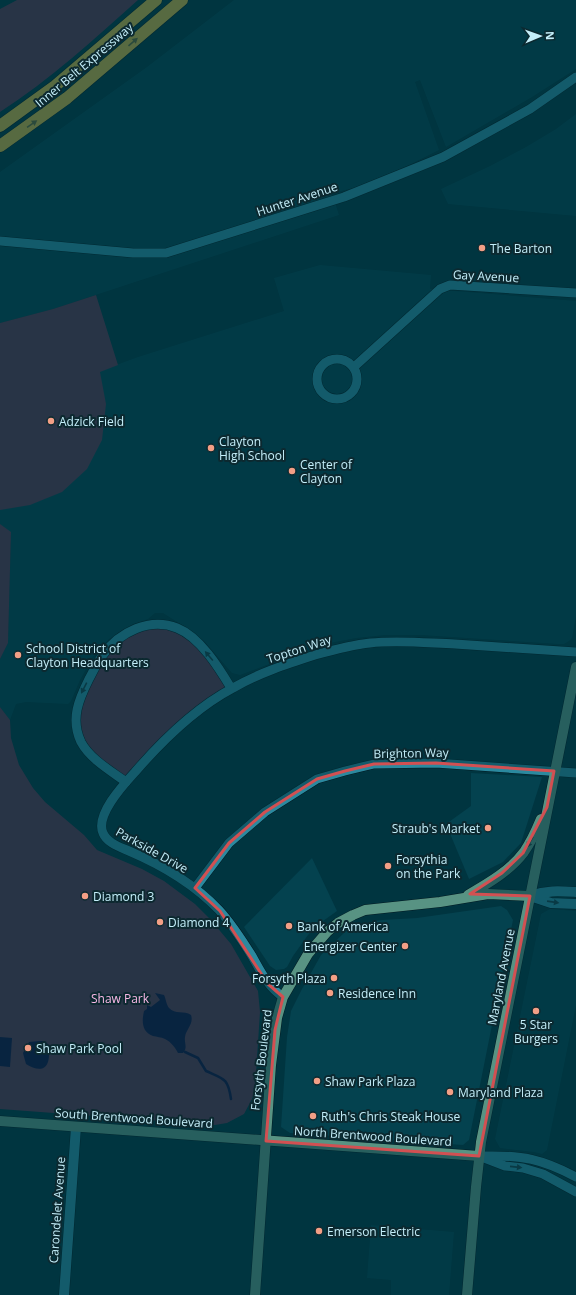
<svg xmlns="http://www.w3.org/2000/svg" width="576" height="1295" viewBox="0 0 576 1295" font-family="'Open Sans',sans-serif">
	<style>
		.built { fill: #04424f }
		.green { fill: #59334f }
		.water { fill: #121142 }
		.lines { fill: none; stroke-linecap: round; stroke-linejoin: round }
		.stream { stroke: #121142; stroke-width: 2.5 }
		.minor-casing { stroke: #001a21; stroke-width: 10 }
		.tertiary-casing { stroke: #001a21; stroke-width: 11 }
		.secondary-casing { stroke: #001a21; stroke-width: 11 }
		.motorway-casing { stroke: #001a21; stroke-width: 13 }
		.minor { stroke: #2b899f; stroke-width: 9 }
		.tertiary { stroke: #2b899f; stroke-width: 10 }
		.secondary { stroke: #589383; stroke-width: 10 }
		.motorway { stroke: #c2ab43; stroke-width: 12 }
		.oneway { fill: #5e6439 }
		.oneway2 { fill: #14414c }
		.oneway3 { fill: #234949 }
		.marked { fill: none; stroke: #d25052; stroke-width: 3; stroke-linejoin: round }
		.poi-dot { fill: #f39f86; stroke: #0c2930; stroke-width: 1.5 }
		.labels { text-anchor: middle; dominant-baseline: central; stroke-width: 4; stroke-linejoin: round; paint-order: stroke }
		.street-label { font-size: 12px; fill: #c4eef9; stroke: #0c2930 }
		.poi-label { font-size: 12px; fill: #c4eef9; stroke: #0c2930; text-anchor: start }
		.park-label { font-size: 12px; fill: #fab9e7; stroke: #0c2930 }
	</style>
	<rect width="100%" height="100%" fill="#003540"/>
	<!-- built -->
	<g class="built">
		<polygon points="234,0 576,0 576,69 532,97 446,147 420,80 415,82 439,150 411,164 362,186 332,193 339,215 53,309 0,323 0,172 147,67"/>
		<polygon points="576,114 576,216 448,204 441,189 490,166 526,147 556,129"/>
		<polygon points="320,265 431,275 430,289 576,301 576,616 572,638 569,641 564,644 559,644 421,635 385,635 356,638 319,645 240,675 232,673 204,641 182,625 163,613 155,613 148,619 133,624 109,639 92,658 80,680 71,701 68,704 26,702 16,704 10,720 0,707 0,659 8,643 11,533 0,524 0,351 100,371 138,357 284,311 274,278"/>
		<polygon points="471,773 542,777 521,843 503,862 469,879 446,824 471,806"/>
		<polygon points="312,858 337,911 316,926 308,935 293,956 287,967 284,969 276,970 270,966 244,927"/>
		<polygon points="501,906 507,910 513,920 469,1140 463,1145 290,1133 281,1127 287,1037 291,1011 302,989 321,955 345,932 362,924 382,920 417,918"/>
		<polygon points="550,909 576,911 576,1005 547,1150 542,1154 534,1152 500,1148 495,1139 541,914"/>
		<polygon points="371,1225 454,1232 449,1295 391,1295 391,1280 367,1278"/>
	</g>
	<!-- green -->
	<g class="green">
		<path d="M17,0H138C94,39 50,80 0,112V9Z"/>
		<polygon points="96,295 118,365 100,372 106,404 102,440 87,469 62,492 30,505 0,510 0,323 53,309"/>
		<polygon points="0,524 11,532 8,643 0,659"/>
		<polygon points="152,624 190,636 231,688 201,709 126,782 81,741 76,710 113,643"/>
		<polygon points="0,707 10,720 11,738 19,765 33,788 45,802 84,835 97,850 142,869 164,881 195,904 210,919 231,944 258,991 260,1012 255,1089 252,1099 244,1114 227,1123 215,1125 0,1109"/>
	</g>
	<!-- water -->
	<g class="water">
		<path d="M155,993L164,995C166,999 166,1004 169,1008C175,1015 184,1010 191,1015C194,1024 186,1029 185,1037C184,1043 188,1048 183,1053H178C175,1047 171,1042 165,1039C161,1037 157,1037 153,1036C141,1032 142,1020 144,1011L147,1009V1005L151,1007L160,1000Z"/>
		<polygon points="0,1037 12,1038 10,1067 0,1066"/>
		<path d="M40,1041C44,1041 47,1042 49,1046C50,1048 49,1053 49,1056C48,1072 37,1071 26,1064L23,1053L29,1042Z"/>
	</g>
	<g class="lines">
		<!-- stream -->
		<path class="stream" d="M185,1052L198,1058L206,1071C224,1079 228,1078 231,1099"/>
		<defs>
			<g id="minor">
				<polyline points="0,241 133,253 166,253 344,197 443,157 530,109 576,77"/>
				<circle cx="337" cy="379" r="20"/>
				<polyline points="354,367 440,289 450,285 576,293"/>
				<path d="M126,782C111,771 90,759 81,742C70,719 79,699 89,679C94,670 97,662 103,655C119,632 150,617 177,628C200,637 219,668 231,688"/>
				<polyline points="195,888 229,843 265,812 317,779 345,771 374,764 436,763 576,773"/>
				<path d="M283,997C268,987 261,972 252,956C242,940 232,924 219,910C194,884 162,865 129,851C120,847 107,843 103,833C95,815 123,785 135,772C161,742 197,707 233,688C259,673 287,664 315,655C333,650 351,645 370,643C398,640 427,643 455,644C495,647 536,649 576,652"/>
				<polyline points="479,1156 505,1166 523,1168 543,1174 576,1192"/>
				<path d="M484,1156C522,1155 542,1159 576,1177"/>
			</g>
			<g id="tertiary">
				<polyline points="530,896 551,903 576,904"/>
				<path d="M530,896C547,890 559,891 576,892"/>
				<polyline points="64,1295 76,1127"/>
			</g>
			<g id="secondary">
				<path d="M468,895C487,884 510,871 524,852C531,842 536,831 541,819"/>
				<polyline points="0,1121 479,1156"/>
				<polyline points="255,1295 271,1065 277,1018 283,997 308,954 327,932 338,923 353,915 365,910 440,902 488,894 530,896"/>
				<polyline points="467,1295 476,1187 481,1142 576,667"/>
			</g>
			<g id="motorway">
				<polyline points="0,126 55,86 156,0"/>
				<polyline points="0,146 67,98 182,0"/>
			</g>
		</defs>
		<!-- minor casing -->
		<use href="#minor" class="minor-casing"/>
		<!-- tertiary casing -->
		<use href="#tertiary" class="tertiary-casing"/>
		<!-- secondary casing -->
		<use href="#secondary" class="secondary-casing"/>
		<!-- motorway casing -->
		<use href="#motorway" class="motorway-casing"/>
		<!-- minor -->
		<use href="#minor" class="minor"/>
		<!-- tertiary -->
		<use href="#tertiary" class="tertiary"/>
		<!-- secondary -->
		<use href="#secondary" class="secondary"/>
		<!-- motorway -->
		<use href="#motorway" class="motorway"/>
	</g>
	<!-- one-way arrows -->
	<defs><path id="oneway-solid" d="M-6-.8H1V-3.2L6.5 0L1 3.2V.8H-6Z"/></defs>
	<g class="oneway">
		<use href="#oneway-solid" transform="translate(133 42) rotate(-41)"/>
		<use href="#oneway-solid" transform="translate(32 124) rotate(-35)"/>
	</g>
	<g class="oneway2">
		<use href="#oneway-solid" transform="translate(209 656) rotate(-130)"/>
		<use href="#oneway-solid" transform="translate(84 688) rotate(117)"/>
		<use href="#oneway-solid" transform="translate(553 902) rotate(8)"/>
		<use href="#oneway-solid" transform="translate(516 1167) rotate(6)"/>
	</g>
	<use class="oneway3" href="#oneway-solid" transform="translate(530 842) rotate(120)"/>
	<!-- marked area -->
	<path d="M0 0H576V1295H0ZM436,763L554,771L547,807L523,853L502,873L470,894L530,896L479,1156L266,1141L275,1030L283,997L268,984L220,911L195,888L229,843L265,812L317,779L345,771L374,764Z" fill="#003540" fill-opacity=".55" fill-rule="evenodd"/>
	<path class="marked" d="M436,763L554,771L547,807L523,853L502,873L470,894L530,896L479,1156L266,1141L275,1030L283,997L268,984L220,911L195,888L229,843L265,812L317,779L345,771L374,764Z"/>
	<!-- markers -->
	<g class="poi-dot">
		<circle cx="482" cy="248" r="4"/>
		<circle cx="51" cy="421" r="4"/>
		<circle cx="211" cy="448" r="4"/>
		<circle cx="292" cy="471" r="4"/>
		<circle cx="18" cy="655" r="4"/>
		<circle cx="488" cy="828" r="4"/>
		<circle cx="388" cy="866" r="4"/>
		<circle cx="85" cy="896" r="4"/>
		<circle cx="160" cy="922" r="4"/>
		<circle cx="289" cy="926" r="4"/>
		<circle cx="405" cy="946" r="4"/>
		<circle cx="334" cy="978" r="4"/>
		<circle cx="330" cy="993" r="4"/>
		<circle cx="536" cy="1011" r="4"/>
		<circle cx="28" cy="1048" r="4"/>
		<circle cx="317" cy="1081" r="4"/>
		<circle cx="450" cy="1092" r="4"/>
		<circle cx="313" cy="1116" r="4"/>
		<circle cx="319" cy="1231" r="4"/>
	</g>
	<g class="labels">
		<!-- street labels -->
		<g class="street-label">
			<text transform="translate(84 65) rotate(-40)">Inner Belt Expressway</text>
			<text transform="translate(297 199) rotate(-18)">Hunter Avenue</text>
			<text transform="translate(486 276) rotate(3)">Gay Avenue</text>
			<text transform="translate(299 649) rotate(-18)">Topton Way</text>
			<text transform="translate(411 753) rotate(-1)">Brighton Way</text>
			<text transform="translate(152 850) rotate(29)">Parkside Drive</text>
			<text transform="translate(501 977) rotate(-79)">Maryland Avenue</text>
			<text transform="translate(261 1060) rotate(-83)">Forsyth Boulevard</text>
			<text transform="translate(134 1118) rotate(4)">South Brentwood Boulevard</text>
			<text transform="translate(373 1136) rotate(4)">North Brentwood Boulevard</text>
			<text transform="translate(57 1210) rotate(-86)">Carondelet Avenue</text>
		</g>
		<!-- poi labels -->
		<g class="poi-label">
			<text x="490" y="248">The Barton</text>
			<text x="59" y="421">Adzick Field</text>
			<text x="219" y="441">Clayton<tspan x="219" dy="14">High School</tspan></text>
			<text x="300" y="464">Center of<tspan x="300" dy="14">Clayton</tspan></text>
			<text x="26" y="648">School District of<tspan x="26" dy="14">Clayton Headquarters</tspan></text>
			<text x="480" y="828" text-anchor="end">Straub's Market</text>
			<text x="396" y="859">Forsythia<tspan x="396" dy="14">on the Park</tspan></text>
			<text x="93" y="896">Diamond 3</text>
			<text x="168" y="922">Diamond 4</text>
			<text x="297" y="926">Bank of America</text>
			<text x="397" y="946" text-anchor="end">Energizer Center</text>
			<text x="326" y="978" text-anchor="end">Forsyth Plaza</text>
			<text x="338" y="993">Residence Inn</text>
			<text x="536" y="1024" text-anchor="middle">5 Star<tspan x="536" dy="14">Burgers</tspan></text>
			<text x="36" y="1048">Shaw Park Pool</text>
			<text x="325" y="1081">Shaw Park Plaza</text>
			<text x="458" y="1092">Maryland Plaza</text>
			<text x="321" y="1116">Ruth's Chris Steak House</text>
			<text x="327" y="1231">Emerson Electric</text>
		</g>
		<!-- park labels -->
		<g class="park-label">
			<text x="120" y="998">Shaw Park</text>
		</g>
	</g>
	<!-- north arrow -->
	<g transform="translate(540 36) rotate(88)" stroke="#0c2930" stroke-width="3" paint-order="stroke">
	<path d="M0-3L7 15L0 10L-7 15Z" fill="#c4eef9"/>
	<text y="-6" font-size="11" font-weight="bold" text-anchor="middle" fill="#c4eef9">N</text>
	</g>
</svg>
